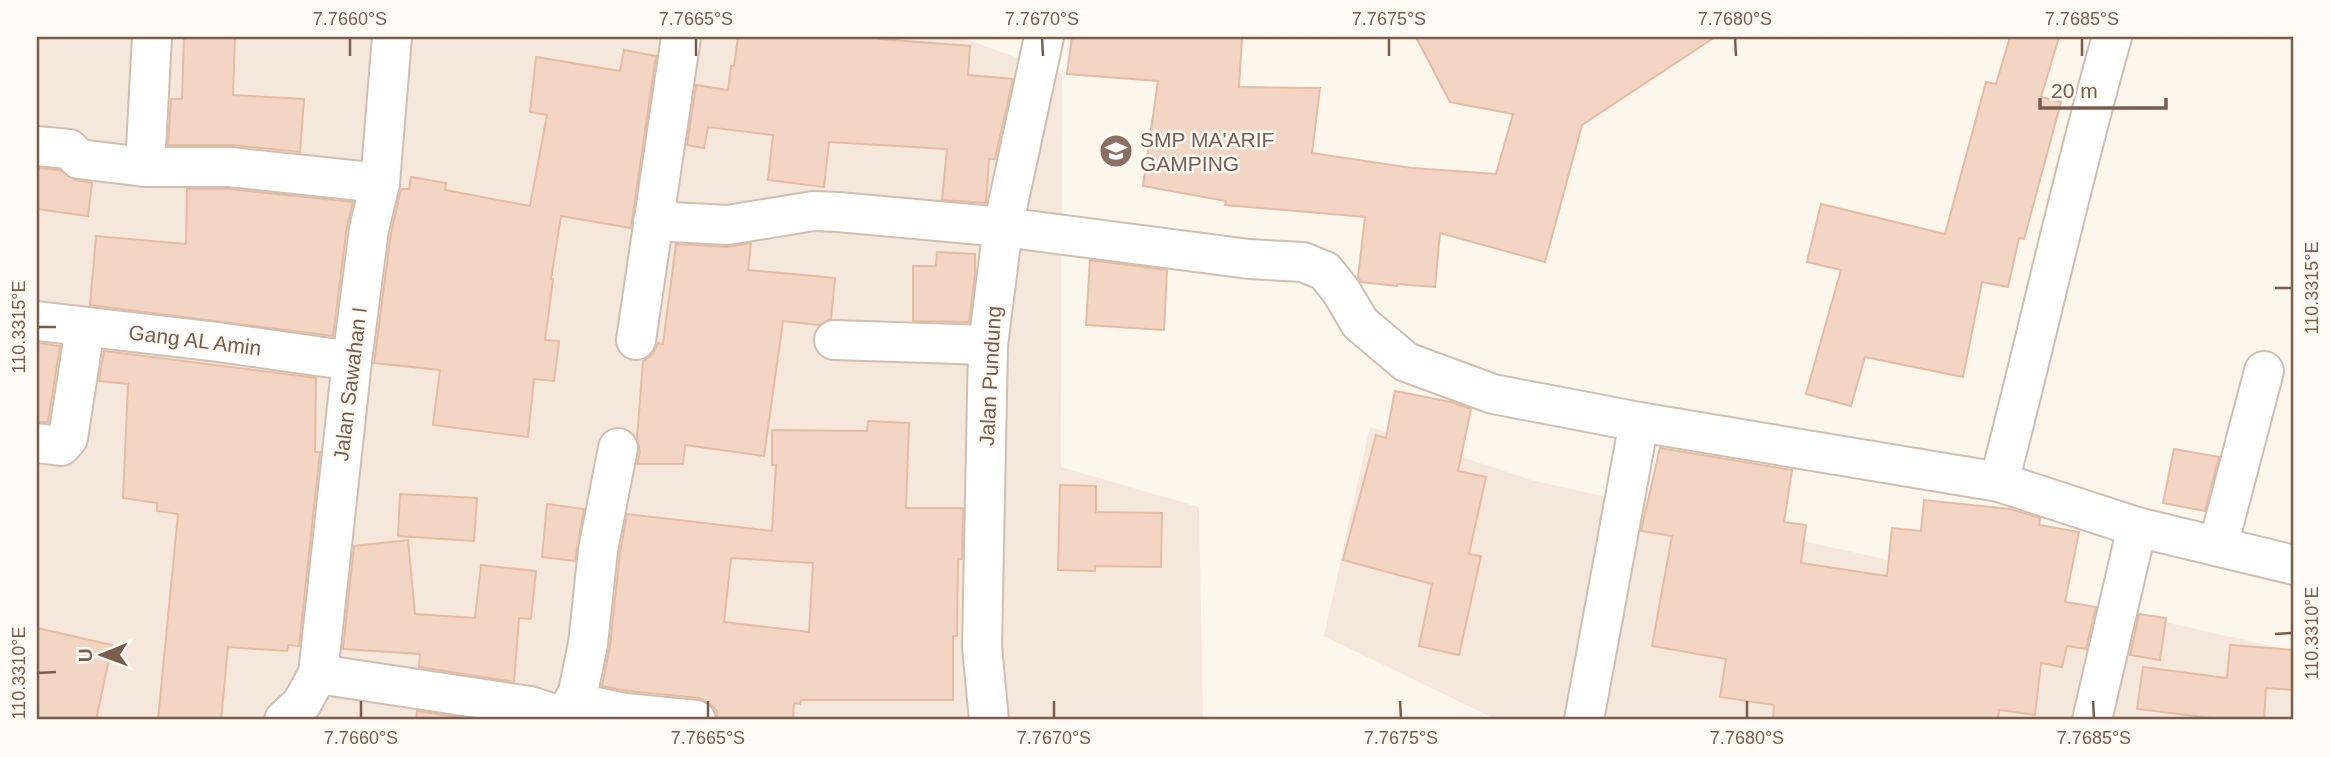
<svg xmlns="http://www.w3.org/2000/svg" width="2331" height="757" viewBox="0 0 2331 757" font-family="Arial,sans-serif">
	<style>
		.residential { fill: #f5e8da }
		.building { fill: #f3d5c3; stroke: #e6bba3; stroke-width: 2; fill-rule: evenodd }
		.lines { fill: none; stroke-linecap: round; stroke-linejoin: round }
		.minor-casing { stroke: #d1beb0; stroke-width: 42 }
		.minor { stroke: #fff; stroke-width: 38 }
		.ticks { fill: none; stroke: #7a5c4d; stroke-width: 2.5 }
		.labels { text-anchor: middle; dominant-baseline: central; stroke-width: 5; stroke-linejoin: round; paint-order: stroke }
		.education-label { font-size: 21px; fill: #785e54; stroke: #fffaf3; text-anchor: start }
		.street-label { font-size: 21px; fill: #7a5c4d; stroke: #fffaf3 }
		.neatline { fill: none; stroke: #7a5c4d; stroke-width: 2.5 }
		.ticks-label { font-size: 18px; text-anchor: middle; fill: #7a5c4d }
	</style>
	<rect width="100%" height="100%" fill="#fdf6ec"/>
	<!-- residential -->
	<g class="residential">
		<polygon points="37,37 960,37 1062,74 1061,467 1199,507 1203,720 37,720"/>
		<polygon points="1370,427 1531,480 2294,651 2294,720 1497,720 1324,636"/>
	</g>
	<!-- building -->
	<g class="building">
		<polygon points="184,37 235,37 233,95 304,99 300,152 232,145 168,145 171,99 182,99"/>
		<polygon points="738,37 881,37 880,39 970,46 968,75 1013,79 995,159 989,159 986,203 942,200 947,149 829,142 824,187 768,180 773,135 708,127 704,148 687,145 696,85 728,90 731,66 734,66"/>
		<polygon points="1072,37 1242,37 1239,87 1320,88 1312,153 1412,168 1496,174 1513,114 1450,102 1416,37 1715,37 1582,125 1545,262 1440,233 1435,287 1397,284 1397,286 1361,282 1358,277 1365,217 1225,205 1226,201 1143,186 1158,81 1067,74"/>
		<polygon points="2010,37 2059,37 2041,97 2061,102 2024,239 2019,238 2008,287 1982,282 1963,377 1865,357 1851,406 1806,394 1841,270 1807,262 1821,204 1945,234 1986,82 1996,84"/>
		<polygon points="624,50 656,56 631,228 561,216 551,279 553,279 545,340 559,341 554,381 534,379 528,437 433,425 440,370 374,363 391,233 401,189 409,189 411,177 446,183 445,190 530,206 547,115 530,112 536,57 620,71"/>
		<polygon points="37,168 59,170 76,180 92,183 88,216 37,209"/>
		<polygon points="187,189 229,189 353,202 347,226 333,336 90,305 96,236 186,244"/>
		<polygon points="751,243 748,270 835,278 831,319 819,325 783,321 764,456 685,445 683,464 637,464 640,452 637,438 643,361 653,354 658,343 663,344 676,244 727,247"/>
		<polygon points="937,252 975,254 975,274 969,322 913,321 913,266 936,266"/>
		<polygon points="1090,260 1167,270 1164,330 1086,325"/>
		<polygon points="37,343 60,346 48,422 37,422"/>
		<polygon points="104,351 316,378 315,452 320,452 299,646 288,645 287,651 228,647 221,720 158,720 178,514 157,511 157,503 123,498 128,384 99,381"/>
		<polygon points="1395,391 1451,402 1471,409 1458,471 1486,477 1469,554 1481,556 1459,655 1419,646 1432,584 1343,560 1376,435 1386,438"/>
		<path d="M868,421L909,423L906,508H963L962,559H958L957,636H953V700H801L800,704L794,703L793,720H718L716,710L709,703L699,698L628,691L602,686L610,646L620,553L627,514L772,531L776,465H772V430L867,431ZM731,558L813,563L809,632L724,622Z"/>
		<polygon points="1660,448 1792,470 1784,522 1806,525 1801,563 1887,576 1892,528 1921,531 1924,500 2010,509 2040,518 2039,525 2079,532 2065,602 2096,607 2086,649 2067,646 2062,667 2041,663 2035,715 1999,710 1998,720 1773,720 1774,705 1720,697 1726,659 1652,646 1672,536 1641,531"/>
		<polygon points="2174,449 2219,457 2205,511 2163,503"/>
		<polygon points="1060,485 1096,486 1096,512 1162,513 1161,567 1095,566 1095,571 1058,570"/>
		<polygon points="400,494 477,498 474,541 398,536"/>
		<polygon points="547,504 584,509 575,561 542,557"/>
		<polygon points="408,540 415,614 475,618 481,565 536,571 531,619 519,618 514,682 419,667 420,654 343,649 354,546"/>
		<polygon points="2139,614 2166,618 2160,660 2130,655"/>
		<polygon points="37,628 112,645 96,720 37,720"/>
		<polygon points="2230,645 2294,650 2294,690 2266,688 2264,720 2229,720 2137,709 2143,667 2227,678"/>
		<polygon points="417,711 478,720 416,720"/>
	</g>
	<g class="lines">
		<defs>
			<g id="minor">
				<polyline points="37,146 69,149 79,159 145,167 230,167 380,183"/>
				<polyline points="145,167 152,37"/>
				<polyline points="653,221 728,225 813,211 838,212 1003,227 1249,259 1303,262 1325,271 1341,291 1360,323 1406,362 1493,394 1639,422 1999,482 2137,527 2294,565"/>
				<polyline points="37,321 218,342 352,361"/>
				<polyline points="636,340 681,37"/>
				<polyline points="834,340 988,345"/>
				<polyline points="37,443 61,446 68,438 85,328"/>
				<path d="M1999,482C2038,334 2070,184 2112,37"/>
				<polyline points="2218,546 2264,371"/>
				<polyline points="318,674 530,706 551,713 560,720"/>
				<polyline points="573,702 625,713 696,720"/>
				<polyline points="284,720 302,703 318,674 352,361 369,229 380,183 392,37"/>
				<polyline points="564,720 578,692 588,644 598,550 618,448"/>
				<polyline points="989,720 982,647 988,345 1003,227 1044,37"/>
				<polyline points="1584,720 1639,422"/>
				<polyline points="2092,720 2137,527"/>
			</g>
		</defs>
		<!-- minor casing -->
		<use href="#minor" class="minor-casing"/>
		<!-- minor -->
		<use href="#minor" class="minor"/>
	</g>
	<!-- ticks -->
	<path class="ticks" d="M350,38V56M696,38V56M1042,38L1043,56M1389,38V56M1735,38L1736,56M2082,38V56M2275,288H2292M38,327H56M2275,634L2292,633M38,673L56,672M361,701V718M708,701V718M1054,701V718M1400,701L1401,718M1747,701V718M2093,701L2094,718"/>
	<!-- icons -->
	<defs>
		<symbol id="school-disc" viewBox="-11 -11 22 22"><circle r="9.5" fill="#8d6e63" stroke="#fffaf3"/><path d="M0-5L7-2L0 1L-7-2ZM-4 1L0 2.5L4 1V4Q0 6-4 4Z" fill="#fff"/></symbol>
	</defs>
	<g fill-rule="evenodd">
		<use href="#school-disc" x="1097" y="132" width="38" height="38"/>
	</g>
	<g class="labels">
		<!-- education labels -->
		<g class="education-label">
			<text x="1140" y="139">SMP MA'ARIF<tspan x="1140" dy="24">GAMPING</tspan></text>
		</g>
		<!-- street labels -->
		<g class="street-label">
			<text transform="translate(195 340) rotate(7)">Gang AL Amin</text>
			<text transform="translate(990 376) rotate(-87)">Jalan Pundung</text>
			<text transform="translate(350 384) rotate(-83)">Jalan Sawahan I</text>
		</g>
	</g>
	<!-- border -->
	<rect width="2331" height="757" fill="none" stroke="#fffaf3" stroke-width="77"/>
	<!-- north arrow -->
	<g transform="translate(102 655) rotate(269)" stroke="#fffaf3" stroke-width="5" paint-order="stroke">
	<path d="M0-5L12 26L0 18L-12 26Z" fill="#7a5c4d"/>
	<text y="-10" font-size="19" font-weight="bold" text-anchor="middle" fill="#7a5c4d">U</text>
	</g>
	<!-- scale -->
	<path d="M2040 98v10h126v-10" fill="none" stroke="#7a5c4d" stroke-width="3.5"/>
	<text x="2051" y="98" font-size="21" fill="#7a5c4d" stroke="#fffaf3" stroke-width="5" paint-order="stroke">20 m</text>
	<rect x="38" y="38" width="2254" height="680" class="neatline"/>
	<g class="ticks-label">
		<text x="350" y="25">7.7660°S</text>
		<text x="696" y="25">7.7665°S</text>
		<text x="1042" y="25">7.7670°S</text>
		<text x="1389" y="25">7.7675°S</text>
		<text x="1735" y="25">7.7680°S</text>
		<text x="2082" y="25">7.7685°S</text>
		<text transform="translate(2312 288) rotate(-90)" y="6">110.3315°E</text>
		<text transform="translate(19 327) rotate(-90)" y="6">110.3315°E</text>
		<text transform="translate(2312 633) rotate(-90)" y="6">110.3310°E</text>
		<text transform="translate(19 673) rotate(-90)" y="6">110.3310°E</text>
		<text x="361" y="744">7.7660°S</text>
		<text x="708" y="744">7.7665°S</text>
		<text x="1054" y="744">7.7670°S</text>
		<text x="1401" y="744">7.7675°S</text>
		<text x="1747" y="744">7.7680°S</text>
		<text x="2094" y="744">7.7685°S</text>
	</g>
</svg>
